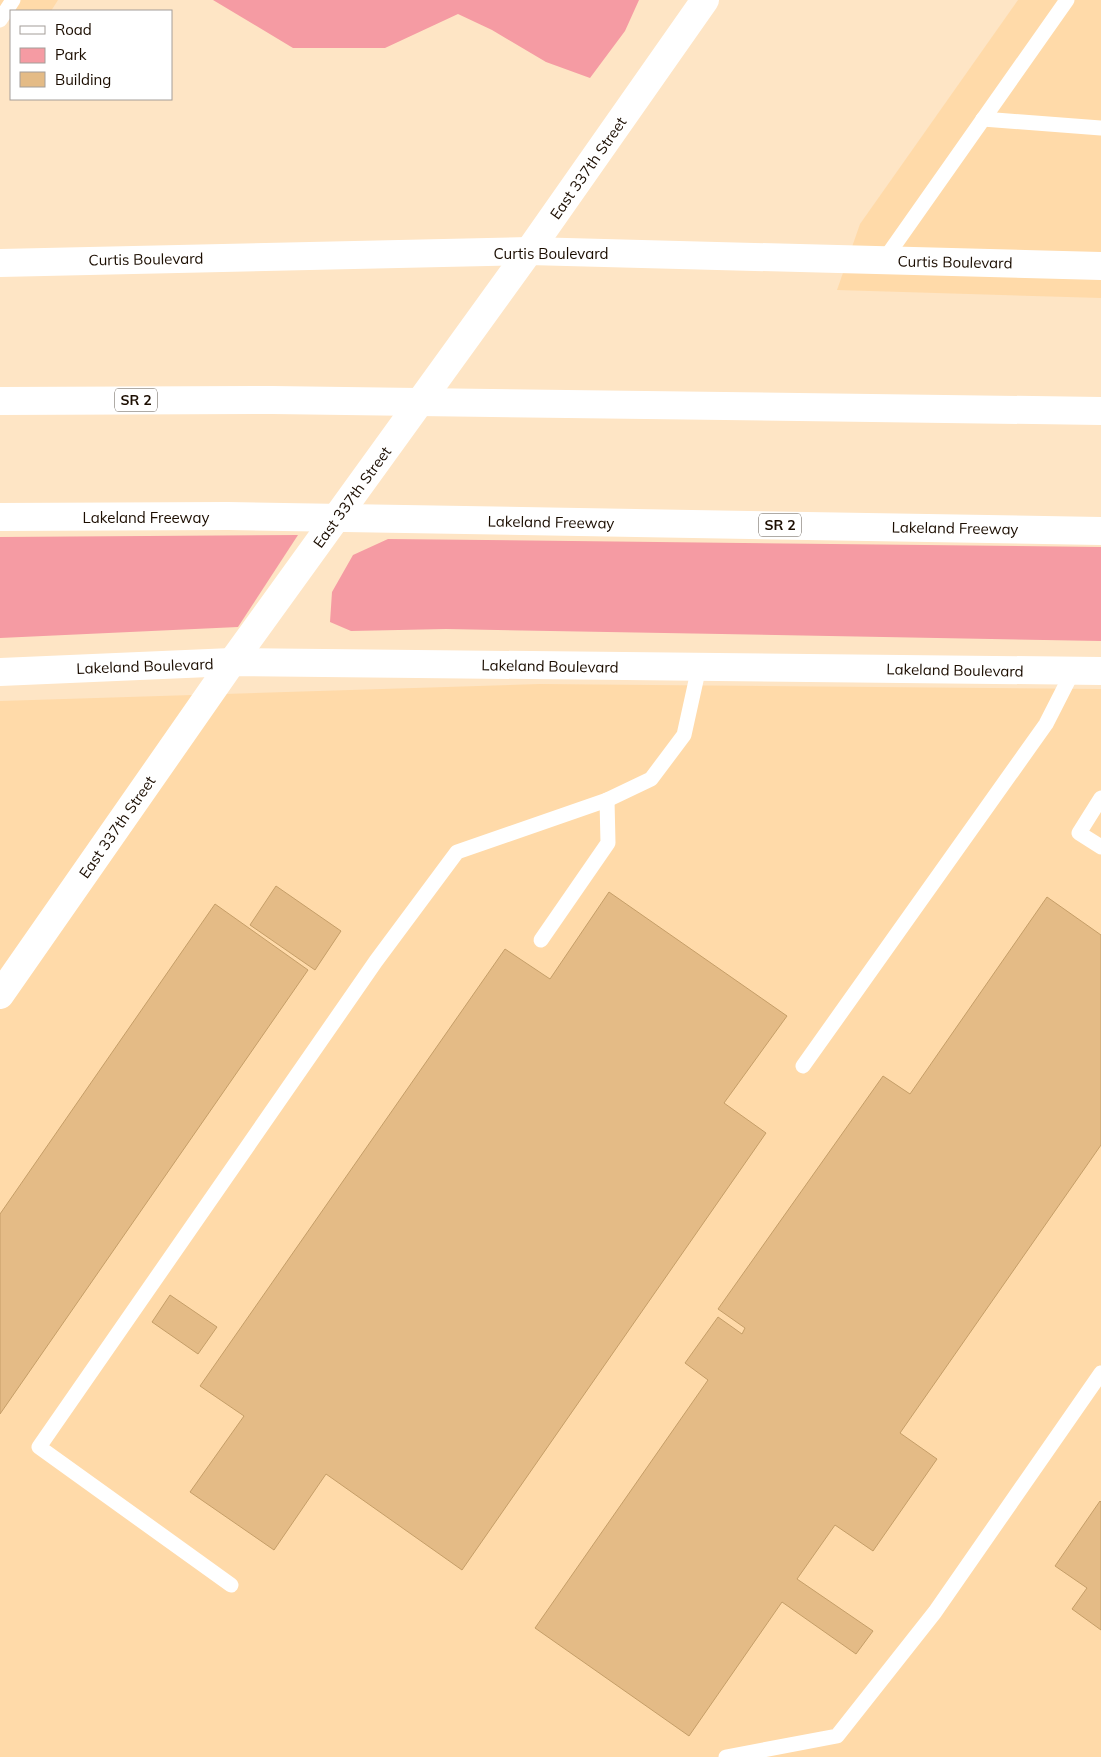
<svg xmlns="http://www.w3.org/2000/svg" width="1101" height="1757" viewBox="0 0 1101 1757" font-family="Mulish,sans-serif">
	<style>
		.built { fill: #ffdaa9 }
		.green { fill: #f59ba3 }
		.building { fill: #e4bb86; stroke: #c59e68 }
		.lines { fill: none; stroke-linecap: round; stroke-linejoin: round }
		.service { stroke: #fff; stroke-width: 15 }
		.minor { stroke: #fff; stroke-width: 28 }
		.tertiary { stroke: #fff; stroke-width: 28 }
		.motorway { stroke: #fff; stroke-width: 28 }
		.labels { text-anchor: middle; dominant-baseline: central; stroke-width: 5; stroke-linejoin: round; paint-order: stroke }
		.shield { fill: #fff; stroke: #5f564c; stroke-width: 1 }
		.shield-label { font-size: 14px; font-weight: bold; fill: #1b0d00 }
		.street-label { font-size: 15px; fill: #1b0d00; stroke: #fff }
	</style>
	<rect width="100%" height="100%" fill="#fee5c5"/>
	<!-- built -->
	<g class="built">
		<polygon points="0,0 58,0 51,11 11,11 11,18 0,8"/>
		<polygon points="1018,0 1101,0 1101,298 837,290 860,224"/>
		<polygon points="540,684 1101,689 1101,1757 0,1757 0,701"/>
	</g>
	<!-- green -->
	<g class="green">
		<polygon points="213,0 639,0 625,31 590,78 546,62 492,30 458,14 385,48 293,48"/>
		<polygon points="298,535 238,627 0,638 0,537"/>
		<polygon points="388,539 1101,547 1101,641 446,629 351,631 330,622 332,592 353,555"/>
	</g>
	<!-- building -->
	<g class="building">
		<polygon points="276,886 341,931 315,970 250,925"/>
		<polygon points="609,892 787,1016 724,1103 766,1133 462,1570 326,1474 274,1550 190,1492 244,1416 200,1386 505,949 550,979"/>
		<polygon points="1047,897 1101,935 1101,1145 900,1433 937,1459 873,1551 835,1525 797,1579 873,1631 856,1654 782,1602 689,1736 535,1628 708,1380 685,1363 718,1317 742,1334 745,1328 718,1309 883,1076 910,1094"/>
		<polygon points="215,904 308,970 0,1414 0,1214"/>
		<polygon points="170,1295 217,1327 198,1354 152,1322"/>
		<polygon points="1100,1501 1101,1502 1101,1630 1072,1609 1087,1588 1055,1566"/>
	</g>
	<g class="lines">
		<!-- service -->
		<g class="service">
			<polyline points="0,20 13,0"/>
			<polyline points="983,119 1101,128"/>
			<polyline points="884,260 1067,0"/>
			<polyline points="1101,798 1079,833 1101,847"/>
			<polyline points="541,940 608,843 607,800"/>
			<polyline points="803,1066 1046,724 1073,671"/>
			<polyline points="231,1585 39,1447 376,961 457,852 607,800 651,779 684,735 699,667"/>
			<polyline points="726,1757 837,1736 935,1612 1101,1373"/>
		</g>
		<!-- minor -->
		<polyline class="minor" points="0,995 232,662 529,251 705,0"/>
		<!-- tertiary -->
		<g class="tertiary">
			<polyline points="0,263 529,251 1101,266"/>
			<polyline points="0,672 232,662 1101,671"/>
		</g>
		<!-- motorway -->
		<g class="motorway">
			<polyline points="0,401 272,400 1101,411"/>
			<polyline points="0,517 228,516 1101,531"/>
		</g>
	</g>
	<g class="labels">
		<!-- shield labels -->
		<g class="shield">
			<rect x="115" y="388.5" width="42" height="23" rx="4"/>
			<rect x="759" y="513.5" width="42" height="23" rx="4"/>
		</g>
		<g class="shield-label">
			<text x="136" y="400">SR 2</text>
			<text x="780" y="525">SR 2</text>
		</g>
		<!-- street labels -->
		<g class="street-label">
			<text transform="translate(588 168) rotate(-55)">East 337th Street</text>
			<text x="551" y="253">Curtis Boulevard</text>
			<text transform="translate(146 259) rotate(-1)">Curtis Boulevard</text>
			<text transform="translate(955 262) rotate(1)">Curtis Boulevard</text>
			<text transform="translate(352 497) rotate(-54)">East 337th Street</text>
			<text x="146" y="517">Lakeland Freeway</text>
			<text transform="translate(551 522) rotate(1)">Lakeland Freeway</text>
			<text transform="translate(955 528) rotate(1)">Lakeland Freeway</text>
			<text transform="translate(145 666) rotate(-2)">Lakeland Boulevard</text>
			<text transform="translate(550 666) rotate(1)">Lakeland Boulevard</text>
			<text transform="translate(955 670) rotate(1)">Lakeland Boulevard</text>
			<text transform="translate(117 827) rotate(-55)">East 337th Street</text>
		</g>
	</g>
	<!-- legend -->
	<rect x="10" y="10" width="162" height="90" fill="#ffffff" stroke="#a49e99"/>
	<rect x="20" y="26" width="25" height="8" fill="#ffffff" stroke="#a49e99"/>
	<text x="55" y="35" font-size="15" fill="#1b0d00">Road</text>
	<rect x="20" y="48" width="25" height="15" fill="#f59ba3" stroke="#a49e99"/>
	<text x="55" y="60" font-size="15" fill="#1b0d00">Park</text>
	<rect x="20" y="72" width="25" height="15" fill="#e4bb86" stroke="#a49e99"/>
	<text x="55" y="85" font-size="15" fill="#1b0d00">Building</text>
</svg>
